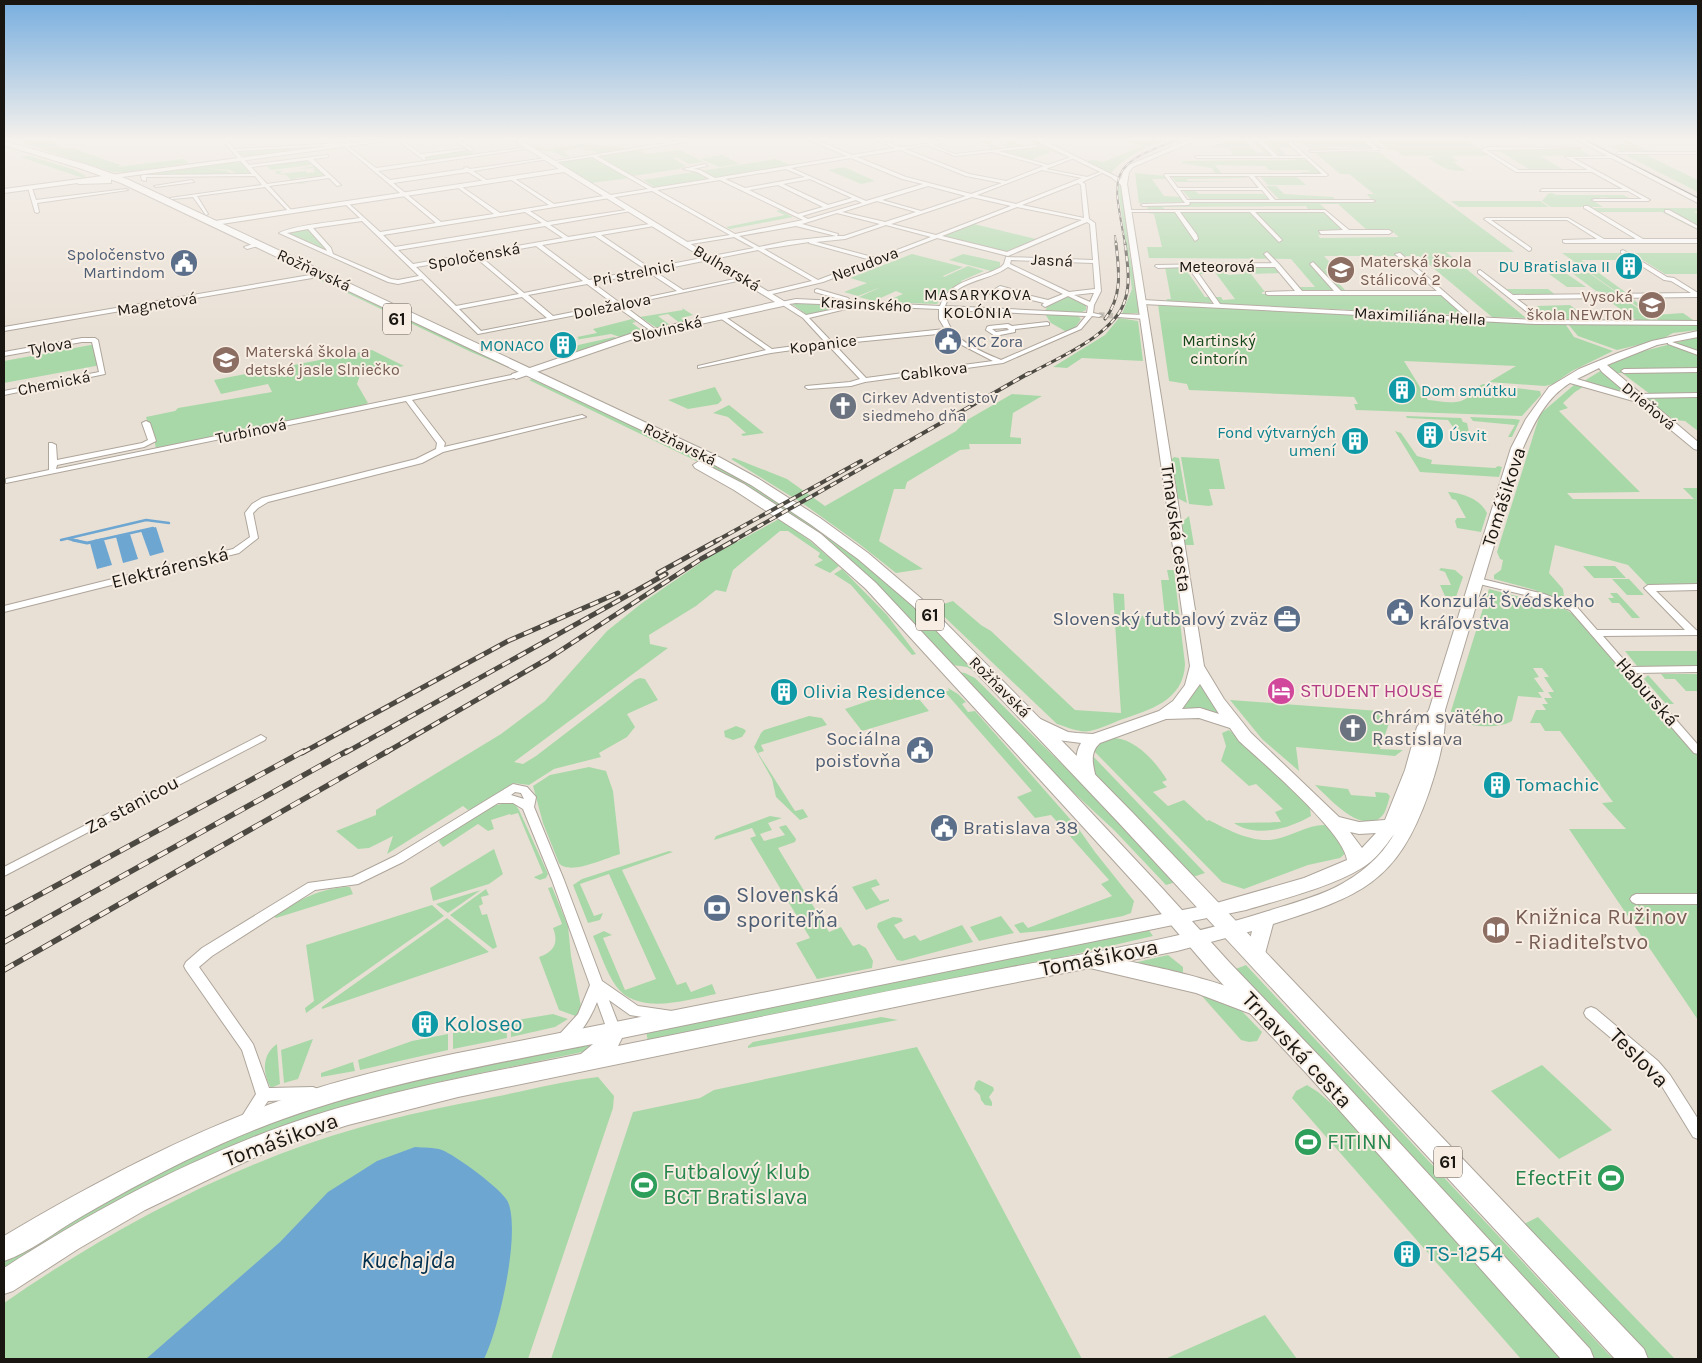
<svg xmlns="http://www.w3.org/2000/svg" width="1702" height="1363" viewBox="0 0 1702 1363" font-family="Karla,sans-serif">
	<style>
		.green { fill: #a9d8a8; fill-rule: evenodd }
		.water { fill: #6ea6d2 }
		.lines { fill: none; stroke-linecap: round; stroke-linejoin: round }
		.stream-far1 { stroke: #6ea6d2; stroke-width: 2.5 }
		.stream { stroke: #6ea6d2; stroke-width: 3 }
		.street-tunnel { stroke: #bfb8ae; stroke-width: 5.5; stroke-dasharray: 5.5 3; stroke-linecap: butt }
		.street-casing { stroke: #aea59b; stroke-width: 2 }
		.secondary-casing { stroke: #aea59b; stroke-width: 2 }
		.primary-casing { stroke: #aea59b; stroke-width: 2 }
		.street { fill: #fff; fill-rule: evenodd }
		.secondary { fill: #fff; fill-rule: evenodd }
		.primary { fill: #fff; fill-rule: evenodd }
		.tram { stroke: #4c4842; stroke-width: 1 }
		.rail-far4-casing { stroke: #4c4842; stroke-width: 2 }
		.rail-far3-casing { stroke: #4c4842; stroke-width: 3 }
		.rail-far2-casing { stroke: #4c4842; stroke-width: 4 }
		.rail-far1-casing { stroke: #4c4842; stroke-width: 5 }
		.rail-casing { stroke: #4c4842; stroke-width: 5.5 }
		.rail-far4 { stroke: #f7ede2; stroke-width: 1; stroke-dasharray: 4.5; stroke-linecap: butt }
		.rail-far3 { stroke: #f7ede2; stroke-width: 2; stroke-dasharray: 5.5; stroke-linecap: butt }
		.rail-far2 { stroke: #f7ede2; stroke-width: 2.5; stroke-dasharray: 7; stroke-linecap: butt }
		.rail-far1 { stroke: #f7ede2; stroke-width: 3; stroke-dasharray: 9; stroke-linecap: butt }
		.rail { stroke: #f7ede2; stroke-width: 4; stroke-dasharray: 11; stroke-linecap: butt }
		.labels { text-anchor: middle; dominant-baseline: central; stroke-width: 4; stroke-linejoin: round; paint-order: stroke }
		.far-service-label { font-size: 16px; fill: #4e5e75; stroke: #f7ede2; text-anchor: end }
		.far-street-label { font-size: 16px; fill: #191612; stroke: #f7ede2 }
		.far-education-label { font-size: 16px; fill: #785e54; stroke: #f7ede2; text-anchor: start }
		.far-culture-label { font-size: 16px; fill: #0d838f; stroke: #f7ede2; text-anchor: end }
		.far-neighbourhood-label { font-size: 16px; letter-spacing: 1px; fill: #191612; stroke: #f7ede2 }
		.far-park-label { font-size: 16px; fill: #144717; stroke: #f7ede2 }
		.far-worship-label { font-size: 16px; fill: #5b616d; stroke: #f7ede2; text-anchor: start }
		.shield { fill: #f7ede2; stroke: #5c5650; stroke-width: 1 }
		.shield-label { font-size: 18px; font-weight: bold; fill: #191612 }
		.street-label { font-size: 19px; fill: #191612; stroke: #f7ede2 }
		.service-label { font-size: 19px; fill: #4e5e75; stroke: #f7ede2; text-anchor: start }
		.hotel-label { font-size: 19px; fill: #b23c85; stroke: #f7ede2; text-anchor: start }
		.culture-label { font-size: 19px; fill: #0d838f; stroke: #f7ede2; text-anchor: start }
		.worship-label { font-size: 19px; fill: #5b616d; stroke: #f7ede2; text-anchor: start }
		.near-service-label { font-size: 22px; fill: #4e5e75; stroke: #f7ede2; text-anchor: start }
		.near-education-label { font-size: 22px; fill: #785e54; stroke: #f7ede2; text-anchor: start }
		.near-street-label { font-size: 22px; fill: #191612; stroke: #f7ede2 }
		.near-culture-label { font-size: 22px; fill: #0d838f; stroke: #f7ede2; text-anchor: start }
		.near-leisure-label { font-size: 22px; fill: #27864d; stroke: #f7ede2; text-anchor: start }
		.near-water-label { font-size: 24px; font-style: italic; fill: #012f4d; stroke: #f7ede2 }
	</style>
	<rect width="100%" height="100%" fill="#e9e0d5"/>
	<!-- green -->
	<g class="green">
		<polygon points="14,140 47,140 64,149 72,148 120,165 118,167 183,159 189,163 127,172 112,172"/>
		<polygon points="977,140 985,140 999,148 998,149 1009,148 993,140 1005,144 1007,142 1005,140 1012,140 1022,146 1011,146 1010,148 1038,146 1030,140 1034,140 1064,155 1061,155 1041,147 1051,152 1026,161 994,151 997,149 987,146 989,145"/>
		<path d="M1126,140H1166C1145,148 1126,155 1111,173L1086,161L1094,160L1103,162L1143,146Z"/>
		<polygon points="1228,140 1244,140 1257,153 1265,153 1252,140 1256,140 1272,155 1268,157 1275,159 1261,157 1262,159 1251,159 1250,157 1248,157 1249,159 1238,159 1236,157 1235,157 1236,159 1225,159 1223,157 1222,157 1223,159 1211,159 1198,155 1233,155 1228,148 1209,148"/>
		<path d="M1264,140H1359L1367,143L1374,148L1358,150L1355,148H1364L1318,146C1324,151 1334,146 1342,150H1310L1301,142L1288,143L1294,148H1280L1288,157L1277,155L1279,154Z"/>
		<path d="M1378,140H1466L1488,154L1485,156H1451L1458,161L1453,162L1466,171C1448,171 1443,168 1428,158L1436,156H1403L1395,150L1377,148L1366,141C1375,141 1379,148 1388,148Z"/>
		<polygon points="1595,140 1610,146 1618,146 1615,144 1626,144 1621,140 1625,140 1646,150 1666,152 1623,152"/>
		<path d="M590,143C604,150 614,142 626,150L600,154L592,150L585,151L579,148L562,151L570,157C561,158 558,152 551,151C542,150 540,152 532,148C541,146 547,151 556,149L554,148Z"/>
		<polygon points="312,148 250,156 239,155 237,153 243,150"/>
		<polygon points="1492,148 1577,148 1591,156 1540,156 1564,170 1531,170 1501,152 1484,150"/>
		<polygon points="468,150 475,155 429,161 423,157"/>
		<polygon points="638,150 646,154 680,150 704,162 689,164 676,157 673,158 686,166 679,169 633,176 599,156"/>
		<path d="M1314,152H1379L1514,252H1446L1526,318L1492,317L1419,256H1324L1335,268L1325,269L1346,291L1301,292L1297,287H1315L1291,259L1149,258L1147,247H1162L1154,214L1148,213L1147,205H1190L1188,202L1372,201L1367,194H1374L1349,174H1340ZM1320,204H1338L1369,232H1393L1399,237L1320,238L1318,235L1351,234ZM1306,206L1308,209H1164L1163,207Z"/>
		<polygon points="1627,154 1644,154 1698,180 1698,192 1627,156"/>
		<polygon points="722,155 740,164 719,167 701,159"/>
		<polygon points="29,156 72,169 86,176 83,178 20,157"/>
		<polygon points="591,157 594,158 630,178 591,183 557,163"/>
		<polygon points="1289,158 1307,160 1321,173 1303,174 1301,172 1310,172 1308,170 1269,170 1265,166 1215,165 1223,175 1216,175 1212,168 1181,163 1184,161 1297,160"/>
		<polygon points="776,159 791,165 656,188 643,180"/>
		<polygon points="306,160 311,165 271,170 266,165"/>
		<polygon points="235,162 242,163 251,174 236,174 230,170 202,168 228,171 231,174 134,176"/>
		<path d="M315,166L326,176L292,178L298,179V182L307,183C297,185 293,182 286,175L277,174L275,171H285L280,172L281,174L305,171L307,173L315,172L313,169L315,168L297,169Z"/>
		<polygon points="844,167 875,181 861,184 828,170"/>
		<polygon points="1135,173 1165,176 1167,179 1152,179 1164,196 1181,197 1185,202 1139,203"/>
		<polygon points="1172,177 1244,177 1248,178 1186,179 1188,181 1251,182 1176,182"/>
		<polygon points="1261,177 1297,177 1306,185 1268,185"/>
		<polygon points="1117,182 1120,183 1122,188 1131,251 1129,252 1138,299 1139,313 1122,314 1132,289"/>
		<polygon points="1266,186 1276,186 1284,194 1333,197 1335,199 1279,199"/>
		<polygon points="1183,191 1195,191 1199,194 1263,194 1269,199 1191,200"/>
		<polygon points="1552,193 1556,195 1623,195 1633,200 1600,197 1603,200 1592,200 1603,207 1551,207 1542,201 1548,194"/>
		<polygon points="1451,201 1540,201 1549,207 1459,207"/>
		<polygon points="1589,208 1698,208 1698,211 1694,212 1698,214 1698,230 1662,212 1597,212"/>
		<polygon points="780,210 793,217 730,229 726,227 785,215 776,211"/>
		<polygon points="974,224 1036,239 1005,252 942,236"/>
		<polygon points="305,229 308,229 325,249 321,249 286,233"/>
		<polygon points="1562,253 1622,253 1627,256 1625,257 1629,260 1581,260 1628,294 1621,295"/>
		<polygon points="1628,253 1698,253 1698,274 1665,274 1641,259 1636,259"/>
		<polygon points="912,254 963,267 943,276 944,277 968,266 984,271 961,281 962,282 948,291 937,304 884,302 903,294 896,291 874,301 859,297 881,287 858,296 844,292 867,283 850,278"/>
		<polygon points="963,254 1000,262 1000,268 991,271 949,260"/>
		<polygon points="1221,266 1228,275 1241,274 1239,271 1227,271 1223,266 1276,268 1282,273 1251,274 1265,292 1262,292 1262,294 1431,293 1442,295 1465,315 1221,304 1214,297 1221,297 1223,300 1235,299 1214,271 1203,271 1205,274 1198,274 1195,269 1197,267"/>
		<polygon points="1165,267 1179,267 1190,270 1193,274 1189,274 1205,297 1209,297 1212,302 1210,303 1168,301 1166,299 1171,299"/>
		<polygon points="1572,273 1589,273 1620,295 1596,291"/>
		<polygon points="1549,274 1567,274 1586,287 1567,287"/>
		<polygon points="321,277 518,369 514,370 471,352 318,279"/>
		<polygon points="1506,289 1548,289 1557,296 1515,295"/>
		<polygon points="1067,296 1086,305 1086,310 1080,313 1045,311 1048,305"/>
		<polygon points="1628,296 1655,315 1683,313 1693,320 1658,320 1623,297"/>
		<polygon points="1621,297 1656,320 1636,320 1606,299"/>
		<polygon points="801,303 849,305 807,315 792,304"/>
		<path d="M1158,305L1566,325L1574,337L1613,351L1572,371L1553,384L1545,386L1489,382L1516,366L1404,361L1428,400C1440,401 1458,406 1468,397C1474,392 1476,387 1483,384L1540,391L1541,395L1522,416L1356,410L1354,404H1358L1354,397L1189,390L1187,384L1169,381Z"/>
		<polygon points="1570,305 1590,320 1548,319 1542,318 1529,308 1539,308 1537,306"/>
		<polygon points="682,308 693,315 681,318 684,321 703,318 680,323 668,314 658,316 670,325 657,328 640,317 683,310"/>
		<polygon points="1045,314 1078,316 1081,319 1074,329 1065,331 1051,323"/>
		<polygon points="1119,318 1138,321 1143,361 1082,358 1067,368 1053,367 1105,335"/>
		<polygon points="632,319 636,322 632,323 643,331 620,337 611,334 569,341 579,339 577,337 597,333 593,329"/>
		<polygon points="1567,323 1691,323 1698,325 1698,330 1673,333 1662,339 1617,350 1578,336"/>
		<polygon points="614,337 616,338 566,356 556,350"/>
		<polygon points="1698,337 1698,431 1685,421 1674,420 1644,397 1654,397 1622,373 1616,373 1606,366 1644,351"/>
		<polygon points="96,344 101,365 4,383 4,361"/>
		<polygon points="372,350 404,366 360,375 357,384 368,403 359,407 156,449 152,428 149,428 146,417 175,411 178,408 272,392 268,384 221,394 214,380"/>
		<polygon points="1602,370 1633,397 1584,381"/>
		<path d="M532,379C644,430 759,479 857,556C902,591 940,633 979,674L967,667L952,665L863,572L719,472L529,380Z"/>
		<polygon points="1574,385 1583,387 1575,392 1563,403 1568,408 1559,411 1640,492 1567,493 1573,499 1694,499 1683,488 1698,488 1698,586 1648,586 1628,565 1555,545 1549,573 1563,589 1564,596 1554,598 1544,595 1535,590 1494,579 1494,575 1501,570 1503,560 1500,559 1497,552 1540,414"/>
		<polygon points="715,387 722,400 718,404 688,409 668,400"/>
		<polygon points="1012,394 1042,396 1013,413 1010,437 1021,438 1021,444 969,444 970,449 960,450 907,482 905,489 894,489 879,541 923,569 896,573 858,543 805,505 731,459 734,458 787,479 825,506 956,431 967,420"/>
		<polygon points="729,405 764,433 743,436 741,434 746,433 728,417 713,413"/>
		<polygon points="1406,416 1461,418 1463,422 1467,423 1470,437 1459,436 1448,420 1407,418"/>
		<polygon points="1470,417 1515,419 1520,420 1512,437 1508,437 1515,425 1473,421"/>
		<polygon points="1395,431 1401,433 1417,456 1432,460 1431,464 1495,468 1498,466 1502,467 1499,477 1420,472"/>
		<polygon points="1174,457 1179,458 1187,503 1177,498 1171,460"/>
		<polygon points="1181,457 1219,459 1225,489 1209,489 1213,505 1209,506 1189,504"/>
		<path d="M1448,492C1463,493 1480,499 1487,513L1481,532L1457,528L1455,521L1457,518H1466L1456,500L1452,499Z"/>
		<polygon points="1189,516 1194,545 1184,545 1181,523"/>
		<polygon points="779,519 809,540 839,566 830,573 814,565 823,560 818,557 820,553 788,531 780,531 733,570 726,592 716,590 696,606 649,635 650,644 668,648 514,762 523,764 536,756 635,680 640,678 645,679 658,700 627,714 635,727 627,737 599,753 601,757 554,769 529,785 513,783 485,804 468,810 463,806 387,854 393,836 369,848 358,849 336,831 376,815 376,810 501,734 545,701 607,631 642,603 709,557"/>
		<polygon points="1583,566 1615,566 1626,578 1594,578"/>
		<polygon points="1441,568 1455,570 1463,577 1456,597 1445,596 1440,585 1451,585 1445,572 1439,570"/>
		<polygon points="842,569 887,615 916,654 912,655 851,585 834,574"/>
		<path d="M1167,570H1174L1185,664C1184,701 1149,710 1120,720C1110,724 1100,729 1090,731C1079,733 1067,727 1057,724L934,607L953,601L981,625L991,631L1075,710L1121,713L1113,593L1124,594L1125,615L1165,617L1161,580H1169Z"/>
		<polygon points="1612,579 1629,579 1644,595 1627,595"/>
		<path d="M1489,589L1563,608L1578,617L1698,756V1020L1569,829H1626L1602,803L1613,802L1560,731H1545L1540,723H1530L1536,710H1546L1542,704H1548L1544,698H1552L1548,692H1554L1544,677H1549L1542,668H1533L1539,677L1534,678L1544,692H1538L1542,698L1518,696L1512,721C1497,730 1469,726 1453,720L1451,711Z"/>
		<polygon points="1610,593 1617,593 1640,618 1632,618 1619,603 1612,603 1608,598 1614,598"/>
		<polygon points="1625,651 1698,651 1698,666 1637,666"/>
		<polygon points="958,672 965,673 975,678 1099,801 1176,882 1166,885 1114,830 1031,753"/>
		<polygon points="1661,674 1698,674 1698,691 1686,691 1675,679 1665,679"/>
		<polygon points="1648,675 1674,704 1666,704 1644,679"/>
		<polygon points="1199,684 1220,713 1199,709 1180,709 1191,697"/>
		<polygon points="909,687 929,711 862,731 845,709"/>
		<polygon points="948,688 958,694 966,702 962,704 968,712 975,711 1078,828 1095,852 1134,901 1131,913 1123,916 1053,930 1020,933 1014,925 1023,922 1028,928 1112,896 1101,884 1109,880 1051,815 1035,818 1017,797 1032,791 944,691 949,691"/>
		<polygon points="1230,700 1393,712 1380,749 1403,750 1395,756 1296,747 1299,771 1262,739"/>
		<polygon points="809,716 822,718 827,725 761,745 764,751 758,753 795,811 803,809 808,817 800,820 776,797 772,779 754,747 761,733 764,730"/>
		<polygon points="736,726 744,729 746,731 742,737 733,740 725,737 724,731"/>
		<path d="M1229,730L1309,801L1311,816C1289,829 1256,838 1234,823L1281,822L1275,812L1283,809L1256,784L1249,786L1221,761L1226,746L1222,733Z"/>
		<path d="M1115,738C1137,740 1156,762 1167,780L1162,782L1167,787L1153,792L1168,806L1184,800L1207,821L1209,820C1228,830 1254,844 1276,839C1292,836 1307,825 1324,825L1332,827L1347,852L1340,858L1308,865L1244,889L1222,882L1093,750L1097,744Z"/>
		<polygon points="1089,752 1205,873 1193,877 1097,776 1089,767"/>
		<path d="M589,767L606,771L613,791L620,854C606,858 569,876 559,863L543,823L533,786L550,775Z"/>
		<path d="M1315,785L1348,789L1351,795L1376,797L1375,792L1387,793L1390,796C1388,802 1386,813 1381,817C1361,835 1328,797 1315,785Z"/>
		<polygon points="507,803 515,804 519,810 548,874 546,878 540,880 535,878 534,877 543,873 518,813 511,815 510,814 491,820 494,829 488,831 478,824 443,847 439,842 441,838 491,806"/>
		<polygon points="770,816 782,818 768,823 772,830 760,834 764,841 785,835 779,827 786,825 796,839 795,842 778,848 829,932 841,927 853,946 859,944 866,948 873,961 872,968 817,979 796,943 810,938 750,838 756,836 752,828 714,840 716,836"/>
		<polygon points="494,849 503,874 489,884 433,901 430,888"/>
		<path d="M669,851L673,852L622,870L677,985L686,982L691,992L712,984L716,994C687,1000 637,1016 616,986C606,972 600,952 593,936L604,931L612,935L603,938L625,990L656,979L609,874L580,884L594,916L603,913L600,920L588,923L573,885L582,879Z"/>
		<polygon points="876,879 880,885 871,888 880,901 889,899 889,901 866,910 852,887"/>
		<path d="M345,887H350L353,894L276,918L273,916C299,901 314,890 345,887Z"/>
		<path d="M552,887L568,926L571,956L581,1006L578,1017L559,1010L539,957C554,952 559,943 553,928L562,924L548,888Z"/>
		<polygon points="486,889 489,895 481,897 483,904 479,906 482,915 487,914 497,947 493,949 450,915"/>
		<polygon points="481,890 448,913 436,904"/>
		<polygon points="432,905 444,916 306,1013 305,1008 314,1001 306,945"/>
		<polygon points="1001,916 1014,933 979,941 970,927"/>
		<polygon points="893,917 901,918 903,921 894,925 904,939 915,935 920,941 962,925 973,942 902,961 897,960 877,927 878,923"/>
		<polygon points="447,918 489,952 322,1009 322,1007"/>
		<polygon points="1148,929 1153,936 995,973 648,1043 646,1030"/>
		<polygon points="1168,955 1183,967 1183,973 1133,963"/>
		<polygon points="1246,965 1613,1359 1594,1359 1374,1120 1233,970"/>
		<polygon points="1201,995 1238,1007 1262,1032 1257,1041 1249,1042 1241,1040"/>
		<polygon points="553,1014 568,1019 555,1027 511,1037 511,1021"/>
		<polygon points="881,1017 898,1020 748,1048 748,1046 753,1042"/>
		<polygon points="506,1022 507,1038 453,1049 453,1033"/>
		<polygon points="448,1034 448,1050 360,1070 358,1060 412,1041"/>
		<polygon points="313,1039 298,1079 284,1083 281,1050"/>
		<polygon points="597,1040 592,1050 443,1081 401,1094 40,1251 4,1274 4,1258 11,1253 189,1155 331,1099"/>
		<path d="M277,1044L280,1084L271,1088C262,1073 262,1054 277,1044Z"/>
		<polygon points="917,1047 1082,1359 551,1359 633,1112 700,1098 714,1090"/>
		<polygon points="353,1062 355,1071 321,1077 321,1073"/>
		<polygon points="1542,1065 1612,1130 1559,1159 1491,1091"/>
		<path d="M598,1077L614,1096L613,1108L528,1359H4V1303C109,1230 234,1163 358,1128C403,1115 449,1106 494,1097C529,1090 563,1081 598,1077Z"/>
		<polygon points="979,1080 993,1087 994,1090 989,1097 992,1102 992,1106 985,1105 981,1100 980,1095 974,1089 976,1082"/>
		<polygon points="1307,1085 1318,1092 1341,1112 1563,1359 1521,1359 1292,1098 1296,1091"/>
		<polygon points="1538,1217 1675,1359 1644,1359 1518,1227"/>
		<polygon points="1265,1315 1297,1359 1165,1359"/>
	</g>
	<!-- water -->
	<g class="water">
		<polygon points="156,527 164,552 150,556 141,531"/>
		<polygon points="130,534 138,559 123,563 116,537"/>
		<polygon points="104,540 112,565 97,569 90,543"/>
		<path d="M415,1147C423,1148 434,1147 442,1150C455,1155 502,1189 508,1202C521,1233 499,1329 484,1359H146L280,1242L328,1192L377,1161Z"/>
	</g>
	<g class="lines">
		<!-- stream-far1 -->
		<g class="stream-far1">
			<polyline points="69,539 78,541"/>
			<polyline points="61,540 146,520 169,523"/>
			<polyline points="95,541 153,528"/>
		</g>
		<!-- stream -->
		<polyline class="stream" points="73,540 87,543 101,540"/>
		<!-- street-tunnel -->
		<polyline class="street-tunnel" points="1099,315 1120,316"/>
		<defs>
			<g id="street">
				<path d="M222,140H227L234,149L343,143L342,145L236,151L249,165L328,155V157L313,159L341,185L337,186L329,178L269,186L291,210L289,212L265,187L197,196L208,214L206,215L193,197L172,199L170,198L262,185L255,176L146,177V181L142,180L141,176L143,175L252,174ZM308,160L326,176L267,184L251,167Z"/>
				<polygon points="397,140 402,140 421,154 464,149 466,150 424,157 426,159 424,160"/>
				<polygon points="454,140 459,140 474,150 471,151"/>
				<path d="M685,140H698L597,156L653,188L710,179L697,172L683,169L705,164L707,166L693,169L700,170L715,178L847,156L809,140H816L852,155L895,148L876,140C886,140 894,147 903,147C921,146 937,140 955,140L932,145L955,154L1036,145L1037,147L999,151L1048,165L1074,156V158L1046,169L1087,177L1100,172L1102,173L1082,182L1085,184L1089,219L1095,223L1101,291L1094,305L1093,313L1102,315L1099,317L1092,316L1081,329L1003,363L865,382L851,386L808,389L805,387L806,386L850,382L860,379L828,345L771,353L698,368V366L766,350L720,318V316H724L772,349L825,342L803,318L781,304V302L796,299L940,306C949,279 980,279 1001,267L1004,264L1006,257L1093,260L1090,224L1087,222L1008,256L937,238L823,282L768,295L766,294V292L812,281L758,250L654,271L683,290L744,277L747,279L623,305L656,330V332L654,333L617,307L478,334L422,279L398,284L388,282L279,233C293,225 341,221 360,218L345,204L347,202L380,232L436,223L345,147L346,145L376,168L529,147L531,148L378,171L390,180L465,169L464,168L466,167L470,169L546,158L548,159L473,171L488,181L486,183L468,172L393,183L441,222L494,214L457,187L459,185L500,213L549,205L510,179L512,177L554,204L648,189L592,157L551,163L549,162ZM927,145L955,156L992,152L1044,166L1006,181L969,174L905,149ZM900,150L966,176L1002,183L971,194L906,177L857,157ZM851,158L902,179L923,184L866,201L791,168ZM786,169L805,177L745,188L725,179ZM1042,170L1082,178L1016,204L977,195ZM810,179L852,198L828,205L783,184ZM720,180L803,220L735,234L657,190ZM1078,183L1081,185L1084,218L1022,205ZM778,185L823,207L798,214L749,190ZM928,186L966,196L921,211L882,200ZM652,191L730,235L687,242L684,244L685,245L734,237L754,248L650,268L601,235L654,226L656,223L568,237L550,225L631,211L633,209L547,222L530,211ZM972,197L1011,206L936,235L891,224ZM856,200L862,203L808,219L802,216ZM877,201L916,212L885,222L842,212ZM1017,207L1082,220L1007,252L942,236ZM525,212L542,223L395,247L383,235ZM837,213L880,224L844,236H837L838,234L802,224ZM362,221L419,276L398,280L391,279L333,254L331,248L313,228ZM886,225L931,237L876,258L816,242L845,239ZM545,226L563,238L413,264L398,250ZM796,226L836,236L788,241L759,247L739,236ZM308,229L326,249L327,251L287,233ZM595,236L645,269L589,280L542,245ZM809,242V243L871,260L818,280L764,249ZM536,246L583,281L524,293L480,256ZM475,257L519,294L456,306L416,267ZM1011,260L1093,263L1095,289L1069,292L1010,264ZM1008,267L1063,294L1048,300L1019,293V291L1000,286L990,292V294L1010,298L1015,296L1044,303L1042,305L1045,307L1068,296L1088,306L1087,313L945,306C955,279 988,282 1008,267ZM648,272L677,291L620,303L593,283ZM587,284L614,304L553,316L528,295ZM1001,290L1013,293L1009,294L997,292ZM1091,293H1094L1090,302L1074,295ZM522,297L547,318L481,331L459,309ZM796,303L939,309V319L945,329L831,341L809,318L850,308V306L806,315L789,304ZM945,310L1086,316L1077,327L1001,360C978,350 947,339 945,310ZM948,333L960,344L993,361L866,378L834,344Z"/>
				<path d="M1256,140H1261L1278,156H1302L1288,143L1291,142L1328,175L1326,176H1254L1275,200H1373L1375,201L1373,202H1189L1190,204L1188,205L1143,206L1141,205L1143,204L1185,203L1164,175L1166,174H1322L1305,158H1197L1195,157L1197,156H1273ZM1169,176H1249L1259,188H1178ZM1180,190H1262L1270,200H1187Z"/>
				<polygon points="1363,140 1368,140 1380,150 1311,152 1309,151 1374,149"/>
				<polygon points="1489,147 1581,148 1486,150 1519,170 1588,170 1565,157 1614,156 1612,158 1573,158 1650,200 1648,201 1594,201 1592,200 1594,199 1642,199 1628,191 1540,191 1542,189 1623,189 1592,172 1516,172 1481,150"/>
				<polygon points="1618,152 1698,152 1698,154 1616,154"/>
				<polygon points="192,180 194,182 156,187 154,186"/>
				<polygon points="30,187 32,188 36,200 126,189 128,190 37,203 39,212 37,213 35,212 28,188"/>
				<polygon points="1584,206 1588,206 1643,239 1698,239 1698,243 1565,243 1563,242 1563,240 1597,239 1567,220 1491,220 1531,248 1531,250 1529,251 1484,219 1486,218 1568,218 1604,239 1636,239 1584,208"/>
				<polygon points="1129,210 1325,210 1349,230 1389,230 1392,232 1389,234 1321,234 1319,231 1343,230 1324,212 1255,212 1281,239 1282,240 1279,242 1250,212 1180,212 1197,235 1198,239 1195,241 1175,212 1127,212"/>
				<polygon points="1665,210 1669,210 1698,226 1698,229 1665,212"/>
				<polygon points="259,242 261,243 261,245 247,249 244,247"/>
				<path d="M1623,250L1667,277L1674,278L1698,293V297L1517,299L1545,320L1698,321V325L1536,324L1143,304L1140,302L1143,300L1214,304L1188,267L1158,268L1155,266L1156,265L1272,263L1264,254L1267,252L1279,264L1302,291H1334L1311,265L1310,264L1313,262L1341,291H1437L1395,254L1400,253L1473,317L1537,320L1478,273V271L1480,270L1513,295L1691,293L1671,281L1664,280L1621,253V251ZM1194,267H1275L1295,291L1266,292V294L1268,295H1441L1466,317L1220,304Z"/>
				<polygon points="310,275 313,277 312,278 4,331 4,327"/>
				<polygon points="817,289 848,298 849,299 846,301 815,292 815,290"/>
				<polygon points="1120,314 1145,315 1148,317 1145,319 1118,317 1117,316"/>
				<path d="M1047,322L1049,323V325L1015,329V332L995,336L986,330L987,327L989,326L1008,324L1012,326ZM1007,328L1009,330L996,332L992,329Z"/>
				<polygon points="82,338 95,338 98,340 105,374 4,395 4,391 99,372 92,342 82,342 4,356 4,352"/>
				<polygon points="1668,342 1672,342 1698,351 1698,355 1668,344"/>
				<polygon points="1698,368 1698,372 1624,373 1621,371 1624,369"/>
				<polygon points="516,374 519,376 518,377 412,400 445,443 444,447 582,415 586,417 443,452 422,463 268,502 258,508 253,513 258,538 239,553 4,612 4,606 233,549 250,537 245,513 252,504 262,498 416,459 436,449 437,443 406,401 6,483 6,479 49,470 49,443 52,443 56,445 57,460 142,443 148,440 142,423 146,421 150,423 156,441 144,447 57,465 56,469"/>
				<polygon points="1698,393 1698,397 1637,398 1634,396 1637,394"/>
				<polygon points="1478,578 1544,594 1576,606 1597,630 1685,630 1644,588 1648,585 1698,584 1698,590 1656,591 1696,630 1698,631 1698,635 1603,636 1630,667 1698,666 1698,672 1635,673 1698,745 1698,754 1694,753 1570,610 1538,598 1475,583 1474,581 1475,579"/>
				<polygon points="261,735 266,738 265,740 4,876 4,867"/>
				<path d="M513,784L527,787L536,797L534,807L564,880L602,981L638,1006L672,1011L674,1015L672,1019L667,1021L630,1015L609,1000L621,1031L619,1035L614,1037L609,1035L597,1002C592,1015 574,1050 558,1044L556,1040L558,1036L578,1014L590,985L552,880L523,809L513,803H498L403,862L358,884L315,890L212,956L199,967L253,1044L269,1088L313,1087L318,1089L320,1093L318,1097L313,1099L268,1101L251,1126L246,1128L241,1126L239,1121L256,1094L242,1050L186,970L184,966L186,962L202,948L308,883L352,877L395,856ZM515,792L521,793L524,799L511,795Z"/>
				<polygon points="1636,894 1698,894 1698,904 1636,904 1632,902 1630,899 1632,896"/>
				<polygon points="1591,1007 1596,1009 1658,1061 1670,1075 1698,1119 1698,1139 1693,1137 1660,1083 1648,1069 1586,1017 1584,1013 1586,1009"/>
			</g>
			<g id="secondary">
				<polygon points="374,140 394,140 4,193 4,189"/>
				<polygon points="513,140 521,140 787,303 783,306 636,338 516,379 511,376 512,374 630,334 775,302 564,172 215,225 211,223 215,221 559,169"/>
				<path d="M1034,140H1043L1121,179L1123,172L1129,165L1188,140H1197L1133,167L1129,172L1127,184L1204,666L1224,699L1251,733L1339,817L1359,822L1385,820L1405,770L1417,727L1429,710L1511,448L1526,419L1549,387L1579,369L1618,353L1652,341L1698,331V337L1657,345L1607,365L1698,442V450L1694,449L1637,402L1570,383C1546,398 1534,423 1523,448L1445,710C1446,738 1438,765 1429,792C1397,884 1360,896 1273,924L1263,961L1256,964L1249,961L1246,956L1252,931L1177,951L1127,961C1152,966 1254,987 1264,1007L1261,1013L1254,1015L1196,993L1090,968L992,987L458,1097L348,1125L282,1146L249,1160L145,1210L78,1249L13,1291L4,1294V1268C100,1206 202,1152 312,1116C399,1088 491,1072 581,1054L593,1044C467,1069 339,1091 221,1144C172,1166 125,1191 79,1218C55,1232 30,1252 4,1261V1236C95,1182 188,1133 287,1098C341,1079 397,1066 453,1054L1213,904L1304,878L1347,860C1344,832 1262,762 1239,741L1230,728L1199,718L1166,719L1100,743C1089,753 1093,765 1096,778L1094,782L1088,784L1082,782C1075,771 1074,754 1081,743L1058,740L1028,724L1026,721L1028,718L1034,716L1068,732L1077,733L1093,734L1119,725L1159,711L1173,701L1185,685L1190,666L1121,185L1111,177ZM1599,368L1602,372L1628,394L1577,379ZM1200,684L1219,714L1200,708L1182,709ZM1350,832L1359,834L1376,833L1362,848ZM1394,834C1381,858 1358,876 1334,888C1313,898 1290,904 1268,911C1185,938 1098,951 1012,967C881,992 750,1019 618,1046L622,1038L1246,910C1282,899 1331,887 1362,868C1375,860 1385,847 1394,834Z"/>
				<polygon points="1577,140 1585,140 1698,198 1698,203"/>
			</g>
			<g id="primary">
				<polygon points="4,141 88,165 127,179 719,457 759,479 820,518 868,553 923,600 1132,812 1644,1349 1648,1359 1615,1359 1118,822 913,606 858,559 810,524 751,485 711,463 121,183 82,169 4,145"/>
				<polygon points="108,179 111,179 111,183 79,184 75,182 79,180"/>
				<polygon points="699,461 744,484 821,534 876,583 1162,888 1230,963 1324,1061 1590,1349 1594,1359 1561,1359 1308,1075 1214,975 1148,898 866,589 811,540 734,490 695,468 693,465"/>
			</g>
		</defs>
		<!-- street casing -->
		<use href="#street" class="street-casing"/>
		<!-- secondary casing -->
		<use href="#secondary" class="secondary-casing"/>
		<!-- primary casing -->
		<use href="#primary" class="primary-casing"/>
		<!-- street -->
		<use href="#street" class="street"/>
		<!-- secondary -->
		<use href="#secondary" class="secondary"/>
		<!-- primary -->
		<use href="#primary" class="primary"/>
		<!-- tram -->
		<polyline class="tram" points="1585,140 1698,198"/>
		<defs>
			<g id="rail-far4">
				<polyline points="1115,236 1116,244"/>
				<path d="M1125,244C1113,175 1105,166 1177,140"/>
			</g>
			<g id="rail-far3">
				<path d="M1105,319C1123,295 1119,271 1116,243"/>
				<path d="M1027,375C1057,358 1115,335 1125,300C1131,282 1127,261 1125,243"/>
			</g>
			<g id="rail-far2">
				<polyline points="716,541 861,461"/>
				<polyline points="733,541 1029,373"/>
			</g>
			<g id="rail-far1">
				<polyline points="658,573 718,540"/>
				<polyline points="302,753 508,641 618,593"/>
				<polyline points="345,753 666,574"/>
				<polyline points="385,753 549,658 701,559 735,540"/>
			</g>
			<g id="rail">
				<polyline points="4,914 304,751"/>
				<polyline points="4,942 347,751"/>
				<polyline points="4,970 388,751"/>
			</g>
		</defs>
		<!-- rail-far4 casing -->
		<use href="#rail-far4" class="rail-far4-casing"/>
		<!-- rail-far3 casing -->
		<use href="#rail-far3" class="rail-far3-casing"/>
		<!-- rail-far2 casing -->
		<use href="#rail-far2" class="rail-far2-casing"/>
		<!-- rail-far1 casing -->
		<use href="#rail-far1" class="rail-far1-casing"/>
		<!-- rail casing -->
		<use href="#rail" class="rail-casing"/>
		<!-- rail-far4 -->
		<use href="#rail-far4" class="rail-far4"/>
		<!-- rail-far3 -->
		<use href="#rail-far3" class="rail-far3"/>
		<!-- rail-far2 -->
		<use href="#rail-far2" class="rail-far2"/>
		<!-- rail-far1 -->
		<use href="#rail-far1" class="rail-far1"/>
		<!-- rail -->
		<use href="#rail" class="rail"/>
	</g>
	<!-- sky -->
	<linearGradient id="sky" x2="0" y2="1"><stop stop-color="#77aedf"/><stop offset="0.42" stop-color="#f5f1ec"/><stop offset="1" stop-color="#f5f1ec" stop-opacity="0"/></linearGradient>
	<rect width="1702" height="331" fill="url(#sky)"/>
	<!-- icons -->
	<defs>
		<symbol id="civic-disc" viewBox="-11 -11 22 22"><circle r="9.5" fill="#5c6f8a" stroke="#f7ede2"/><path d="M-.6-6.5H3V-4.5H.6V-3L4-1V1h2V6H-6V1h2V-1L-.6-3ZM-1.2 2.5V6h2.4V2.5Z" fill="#fff"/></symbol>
		<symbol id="building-disc" viewBox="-11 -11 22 22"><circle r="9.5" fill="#0f9aa8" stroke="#f7ede2"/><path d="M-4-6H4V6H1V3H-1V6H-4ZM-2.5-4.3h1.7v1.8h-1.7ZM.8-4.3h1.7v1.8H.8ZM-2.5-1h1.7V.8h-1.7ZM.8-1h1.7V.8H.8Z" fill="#fff"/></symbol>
		<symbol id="school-disc" viewBox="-11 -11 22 22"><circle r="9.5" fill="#8d6e63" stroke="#f7ede2"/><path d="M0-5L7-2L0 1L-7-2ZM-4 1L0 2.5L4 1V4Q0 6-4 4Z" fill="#fff"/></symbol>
		<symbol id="university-disc" viewBox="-11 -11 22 22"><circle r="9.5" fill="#8d6e63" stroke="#f7ede2"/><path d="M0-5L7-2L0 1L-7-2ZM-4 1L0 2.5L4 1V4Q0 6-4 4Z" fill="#fff"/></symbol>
		<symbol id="church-disc" viewBox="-11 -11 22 22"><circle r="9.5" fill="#6b7280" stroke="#f7ede2"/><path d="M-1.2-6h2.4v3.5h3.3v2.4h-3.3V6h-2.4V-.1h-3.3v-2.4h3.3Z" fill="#fff"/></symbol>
		<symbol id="office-disc" viewBox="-11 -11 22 22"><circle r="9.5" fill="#5c6f8a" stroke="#f7ede2"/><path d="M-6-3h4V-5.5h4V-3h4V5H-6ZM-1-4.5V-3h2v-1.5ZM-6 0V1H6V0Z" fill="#fff"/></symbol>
		<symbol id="hotel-disc" viewBox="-11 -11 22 22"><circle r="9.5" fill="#d1479c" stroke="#f7ede2"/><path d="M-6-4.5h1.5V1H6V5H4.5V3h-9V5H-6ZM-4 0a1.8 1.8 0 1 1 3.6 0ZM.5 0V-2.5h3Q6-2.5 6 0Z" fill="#fff"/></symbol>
		<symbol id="bank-disc" viewBox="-11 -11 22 22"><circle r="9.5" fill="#5c6f8a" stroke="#f7ede2"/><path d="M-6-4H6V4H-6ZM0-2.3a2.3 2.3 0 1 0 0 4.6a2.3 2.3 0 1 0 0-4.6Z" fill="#fff"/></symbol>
		<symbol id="library-disc" viewBox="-11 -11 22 22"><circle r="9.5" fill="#8d6e63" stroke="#f7ede2"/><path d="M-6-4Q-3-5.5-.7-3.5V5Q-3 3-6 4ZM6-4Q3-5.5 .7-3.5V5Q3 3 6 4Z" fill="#fff"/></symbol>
		<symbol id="stadium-disc" viewBox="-11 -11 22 22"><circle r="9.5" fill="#2e9e5b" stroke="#f7ede2"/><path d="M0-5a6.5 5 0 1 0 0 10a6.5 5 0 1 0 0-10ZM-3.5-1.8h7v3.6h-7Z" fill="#fff"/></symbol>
	</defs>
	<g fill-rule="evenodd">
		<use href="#civic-disc" x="168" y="247" width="32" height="32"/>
		<use href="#building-disc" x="1613" y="250" width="32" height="32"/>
		<use href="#school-disc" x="1325" y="254" width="32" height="32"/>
		<use href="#university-disc" x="1636" y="289" width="32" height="32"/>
		<use href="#civic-disc" x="932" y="325" width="32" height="32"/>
		<use href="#building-disc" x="547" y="329" width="32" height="32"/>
		<use href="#school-disc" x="210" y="344" width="32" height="32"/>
		<use href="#building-disc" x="1386" y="374" width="32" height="32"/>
		<use href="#church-disc" x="827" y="390" width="32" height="32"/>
		<use href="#building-disc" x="1414" y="419" width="32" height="32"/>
		<use href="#building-disc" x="1339" y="425" width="32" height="32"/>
		<use href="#civic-disc" x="1384" y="596" width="32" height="32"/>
		<use href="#office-disc" x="1271" y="603" width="32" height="32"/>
		<use href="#hotel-disc" x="1265" y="675" width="32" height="32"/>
		<use href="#building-disc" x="768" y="676" width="32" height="32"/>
		<use href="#church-disc" x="1337" y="712" width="32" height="32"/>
		<use href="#civic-disc" x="904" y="734" width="32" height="32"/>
		<use href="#building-disc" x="1481" y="769" width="32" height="32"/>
		<use href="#civic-disc" x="928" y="812" width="32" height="32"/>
		<use href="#bank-disc" x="701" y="892" width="32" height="32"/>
		<use href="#library-disc" x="1480" y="914" width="32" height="32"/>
		<use href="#building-disc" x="409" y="1008" width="32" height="32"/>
		<use href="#stadium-disc" x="1292" y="1126" width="32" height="32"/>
		<use href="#stadium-disc" x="1595" y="1162" width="32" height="32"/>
		<use href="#stadium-disc" x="628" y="1169" width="32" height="32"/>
		<use href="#building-disc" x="1391" y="1238" width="32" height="32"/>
	</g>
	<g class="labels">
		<!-- far-service labels -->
		<g class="far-service-label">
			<text x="165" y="254">Spoločenstvo<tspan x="165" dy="18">Martindom</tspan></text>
			<text x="967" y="341" text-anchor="start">KC Zora</text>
		</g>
		<!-- far-street labels -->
		<g class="far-street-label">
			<text transform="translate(474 256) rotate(-10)">Spoločenská</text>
			<text transform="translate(1052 260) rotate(3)">Jasná</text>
			<text transform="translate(865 264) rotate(-21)">Nerudova</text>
			<text x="1217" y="266">Meteorová</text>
			<text transform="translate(727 268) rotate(31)">Bulharská</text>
			<text transform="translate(314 270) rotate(25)">Rožňavská</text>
			<text transform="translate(634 273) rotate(-11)">Pri strelnici</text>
			<text transform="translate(157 304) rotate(-9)">Magnetová</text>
			<text transform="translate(866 304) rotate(3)">Krasinského</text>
			<text transform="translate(612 306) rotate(-11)">Doležalova</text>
			<text transform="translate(1420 316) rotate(3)">Maximiliána Hella</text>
			<text transform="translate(667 329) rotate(-13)">Slovinská</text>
			<text transform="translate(823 344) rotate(-7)">Kopanice</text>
			<text transform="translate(50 346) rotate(-10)">Tylova</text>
			<text transform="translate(934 371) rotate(-7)">Cablkova</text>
			<text transform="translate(54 383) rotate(-11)">Chemická</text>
			<text transform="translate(1649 406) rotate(40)">Drieňová</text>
			<text transform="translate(251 431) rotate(-12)">Turbínová</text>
			<text transform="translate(680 444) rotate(26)">Rožňavská</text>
			<text transform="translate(1000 687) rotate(45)">Rožňavská</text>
		</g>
		<!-- far-education labels -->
		<g class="far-education-label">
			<text x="1360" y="261">Materská škola<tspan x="1360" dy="18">Stálicová 2</tspan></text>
			<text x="1633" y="296" text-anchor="end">Vysoká<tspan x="1633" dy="18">škola NEWTON</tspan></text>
			<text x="245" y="351">Materská škola a<tspan x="245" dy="18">detské jasle Slniečko</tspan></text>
		</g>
		<!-- far-culture labels -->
		<g class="far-culture-label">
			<text x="1610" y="266">DU Bratislava II</text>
			<text x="544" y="345">MONACO</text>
			<text x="1421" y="390" text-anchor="start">Dom smútku</text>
			<text x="1336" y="432">Fond výtvarných<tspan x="1336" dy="18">umení</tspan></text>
			<text x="1449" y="435" text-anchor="start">Úsvit</text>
		</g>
		<!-- far-neighbourhood labels -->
		<g class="far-neighbourhood-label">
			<text x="978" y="294">MASARYKOVA<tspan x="978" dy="18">KOLÓNIA</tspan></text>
		</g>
		<!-- far-park labels -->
		<g class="far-park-label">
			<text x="1219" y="340">Martinský<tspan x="1219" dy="18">cintorín</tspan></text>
		</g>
		<!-- far-worship labels -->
		<g class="far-worship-label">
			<text x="862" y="397">Cirkev Adventistov<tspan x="862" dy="18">siedmeho dňa</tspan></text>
		</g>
		<!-- shield labels -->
		<g class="shield">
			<rect x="383" y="303.5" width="28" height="31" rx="4"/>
			<rect x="916" y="599.5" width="28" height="31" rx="4"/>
			<rect x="1434" y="1146.5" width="28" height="31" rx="4"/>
		</g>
		<g class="shield-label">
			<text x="397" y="319">61</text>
			<text x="930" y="615">61</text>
			<text x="1448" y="1162">61</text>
		</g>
		<!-- street labels -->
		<g class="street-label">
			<text transform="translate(1504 497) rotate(-72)">Tomášikova</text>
			<text transform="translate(1176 528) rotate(82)">Trnavská cesta</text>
			<text transform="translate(170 568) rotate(-14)">Elektrárenská</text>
			<text transform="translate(1647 692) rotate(49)">Haburská</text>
			<text transform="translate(132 805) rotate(-28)">Za stanicou</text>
		</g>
		<!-- service labels -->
		<g class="service-label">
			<text x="1419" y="601">Konzulát Švédskeho<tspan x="1419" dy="22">kráľovstva</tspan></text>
			<text x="1268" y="619" text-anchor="end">Slovenský futbalový zväz</text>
			<text x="901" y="739" text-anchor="end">Sociálna<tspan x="901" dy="22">poisťovňa</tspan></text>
			<text x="963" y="828">Bratislava 38</text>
		</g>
		<!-- hotel labels -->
		<g class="hotel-label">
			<text x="1300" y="691">STUDENT HOUSE</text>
		</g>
		<!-- culture labels -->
		<g class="culture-label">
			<text x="803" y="692">Olivia Residence</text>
			<text x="1516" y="785">Tomachic</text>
		</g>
		<!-- worship labels -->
		<g class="worship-label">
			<text x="1372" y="717">Chrám svätého<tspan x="1372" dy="22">Rastislava</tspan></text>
		</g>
		<!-- near-service labels -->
		<g class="near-service-label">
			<text x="736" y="895">Slovenská<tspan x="736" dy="25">sporiteľňa</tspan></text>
		</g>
		<!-- near-education labels -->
		<g class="near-education-label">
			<text x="1515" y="917">Knižnica Ružinov<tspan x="1515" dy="25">- Riaditeľstvo</tspan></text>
		</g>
		<!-- near-street labels -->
		<g class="near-street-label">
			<text transform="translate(1099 958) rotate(-11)">Tomášikova</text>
			<text transform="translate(1297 1050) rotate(47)">Trnavská cesta</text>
			<text transform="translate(1639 1058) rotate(45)">Teslova</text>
			<text transform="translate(281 1140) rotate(-20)">Tomášikova</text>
		</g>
		<!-- near-culture labels -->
		<g class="near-culture-label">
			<text x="444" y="1024">Koloseo</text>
			<text x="1426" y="1254">TS-1254</text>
		</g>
		<!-- near-leisure labels -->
		<g class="near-leisure-label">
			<text x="1327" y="1142">FITINN</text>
			<text x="663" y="1172">Futbalový klub<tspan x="663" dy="25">BCT Bratislava</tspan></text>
			<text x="1592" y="1178" text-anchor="end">EfectFit</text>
		</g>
		<!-- near-water labels -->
		<g class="near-water-label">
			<text x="408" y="1260">Kuchajda</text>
		</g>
	</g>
	<!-- border -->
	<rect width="1702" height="1363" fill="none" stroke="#191612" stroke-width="10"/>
</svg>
